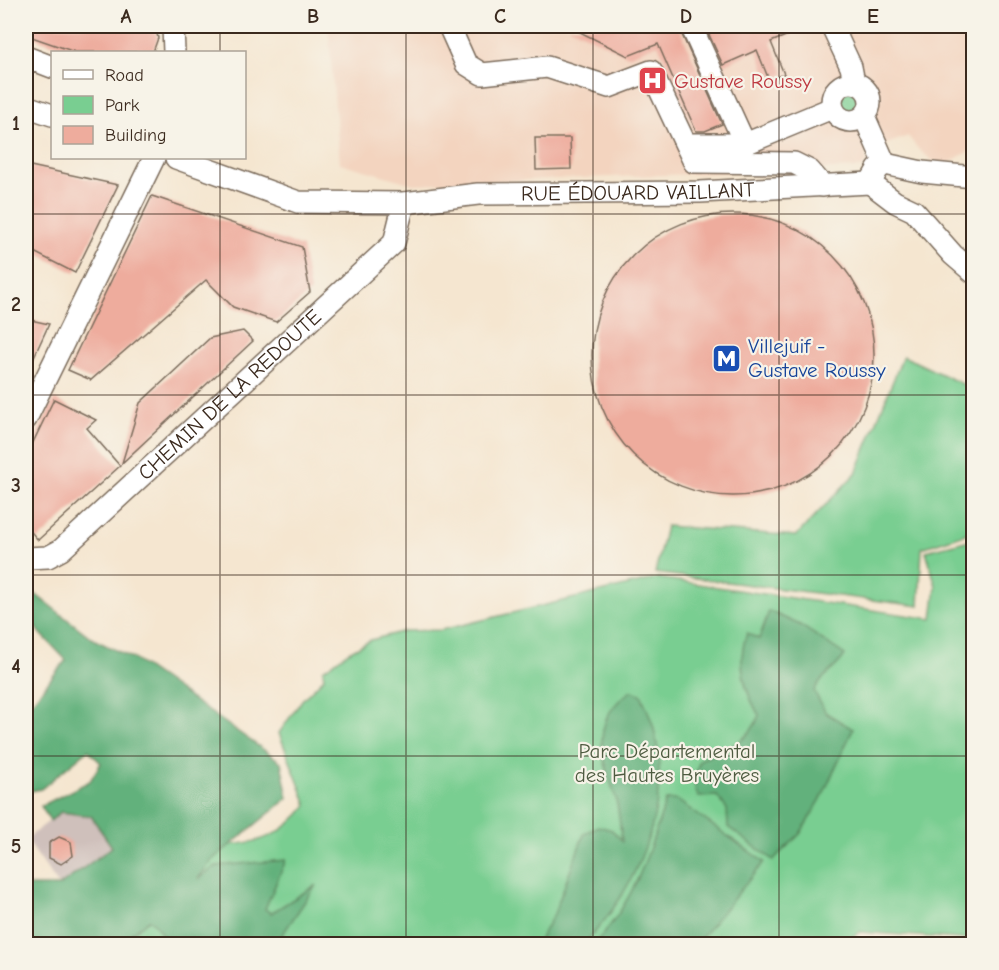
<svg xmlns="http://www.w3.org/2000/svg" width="999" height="970" viewBox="0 0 999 970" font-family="'Comic Neue',sans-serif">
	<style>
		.built { fill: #f3d4bf }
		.industrial { fill: #cfc0bb }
		.green { fill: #79ce91; stroke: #5a7c58; stroke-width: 1.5 }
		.forest { fill: #62b17b; stroke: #4e6e4c; stroke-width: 1.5 }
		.building { fill: #eeac9d }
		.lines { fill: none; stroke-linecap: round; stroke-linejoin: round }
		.minor-casing { stroke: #7c6c5c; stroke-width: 24 }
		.minor { stroke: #fff; stroke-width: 21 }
		.grid { fill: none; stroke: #3b2a1e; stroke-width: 1.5; stroke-opacity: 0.55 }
		.labels { text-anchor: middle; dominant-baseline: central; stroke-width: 4.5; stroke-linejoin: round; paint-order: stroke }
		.health-label { font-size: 21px; fill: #be3a42; stroke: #f7f3e8; text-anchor: start }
		.street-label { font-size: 21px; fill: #3b2a1e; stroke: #f7f3e8 }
		.transit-label { font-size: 21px; fill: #164399; stroke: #f7f3e8; text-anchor: start }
		.park-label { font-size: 21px; fill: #4e5b40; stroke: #f7f3e8 }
		.neatline { fill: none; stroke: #3b2a1e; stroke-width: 2 }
		.grid-label { font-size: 20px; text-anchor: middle; font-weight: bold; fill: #3b2a1e }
	</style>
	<rect width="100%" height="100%" fill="#f7f3e8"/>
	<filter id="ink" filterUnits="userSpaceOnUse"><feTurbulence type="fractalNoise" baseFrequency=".0167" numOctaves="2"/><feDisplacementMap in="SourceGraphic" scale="12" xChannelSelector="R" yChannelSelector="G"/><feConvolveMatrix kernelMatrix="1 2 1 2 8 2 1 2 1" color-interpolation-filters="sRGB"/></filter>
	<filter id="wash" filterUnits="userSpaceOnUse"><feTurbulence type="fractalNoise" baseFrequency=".008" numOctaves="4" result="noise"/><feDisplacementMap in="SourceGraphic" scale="24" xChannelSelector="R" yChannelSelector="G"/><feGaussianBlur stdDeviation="1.35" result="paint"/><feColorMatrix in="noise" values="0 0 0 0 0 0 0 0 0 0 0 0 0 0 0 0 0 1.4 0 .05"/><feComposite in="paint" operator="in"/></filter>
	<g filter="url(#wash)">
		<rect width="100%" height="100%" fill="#f5e6d0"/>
		<!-- built -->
		<polygon class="built" points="328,26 973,26 973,149 941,167 919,150 908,136 866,152 866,163 861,168 413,184 340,163"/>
		<!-- industrial -->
		<polygon class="industrial" points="61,812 91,816 112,847 59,886 26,839"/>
		<!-- green -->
		<g class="green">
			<circle cx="851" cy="101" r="11"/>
			<polygon points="903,356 973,389 973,527 965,534 922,548 919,606 655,573 666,526 796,536 856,473"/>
			<path d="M973,536V940L860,932L842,944H104L227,845C263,843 284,834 307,805L279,733L302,700L324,678L323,670L347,653L371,640L404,631L441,630L658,578L932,619L936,586L926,551L966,541Z"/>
		</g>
		<!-- forest -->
		<g class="forest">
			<polygon points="26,587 93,639 132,658 163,679 281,762 288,798 213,859 198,879 216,866 286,860 265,909 271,913 316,885 276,944 163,944 166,941 155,924 149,920 118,944 26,944 26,889 28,886 59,886 112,847 91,816 61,812 50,821 41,806 90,781 101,763 88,750 41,789 26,792 26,709 66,660 26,618"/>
			<path d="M769,611L800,625L845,655C836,670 821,675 814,691L826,713L853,729L821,799L800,834L773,860L728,827L727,809L717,796L699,797C691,786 696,772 700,760C724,750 751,742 759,715C744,690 736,663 747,633L759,639Z"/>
			<path d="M631,691L641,694C645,705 651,717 654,729C673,806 637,889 584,944H537L554,914L584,834L598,826L612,830L622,841C620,827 619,812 616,799C603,758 587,721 631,691Z"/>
			<path d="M666,800H677L764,862L696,944H594C634,903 649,853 666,800Z"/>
		</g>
		<g id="blocks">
			<!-- building -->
			<g class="building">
				<polygon points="26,26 155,26 158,38 153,52 75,52 26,35"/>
				<polygon points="568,26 678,26 722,124 705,131 696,131 658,44 628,56"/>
				<polygon points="705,26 810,26 771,42 784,74 769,80 757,50 723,65"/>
				<polygon points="535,138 570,138 571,169 536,170"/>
				<polygon points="26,165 118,185 75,273 26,248"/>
				<polygon points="152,196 302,247 310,292 276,322 233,307 206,280 91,380 68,370"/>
				<circle cx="733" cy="355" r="141"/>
				<polygon points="26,319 49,324 26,374"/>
				<polygon points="243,331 253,341 122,463 140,403 210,338"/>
				<polygon points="54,399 96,420 87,428 120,466 38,540 26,526 26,457"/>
				<polygon points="59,837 71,842 73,856 61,864 49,858 49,843"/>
			</g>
		</g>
	</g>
	<g filter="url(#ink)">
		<use href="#blocks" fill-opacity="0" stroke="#7c6c5c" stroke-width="1.5"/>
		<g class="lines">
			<defs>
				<g id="minor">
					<polyline points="173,26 174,52"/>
					<polyline points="449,26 466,64 482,74 547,67 609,87 651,71 694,162 794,163 810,171 823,186"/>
					<polyline points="691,26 745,144"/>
					<polyline points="832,26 851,67 854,82"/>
					<polyline points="26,57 52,67"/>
					<circle cx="851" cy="102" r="19"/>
					<polyline points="26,106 52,115"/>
					<polyline points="864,116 885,164"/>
					<polyline points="686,144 745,144 832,108"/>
					<path id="s1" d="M176,158L298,202L404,203L478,194L700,192L870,183"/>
					<polyline points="870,183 895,202 914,211 953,255 974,273"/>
					<polyline points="870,183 878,169 885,164 922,172 974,177"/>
					<polyline points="26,419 154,158"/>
					<path id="s2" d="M26,558L48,557L61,550L394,243L404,203"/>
				</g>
			</defs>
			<!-- minor casing -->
			<use href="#minor" class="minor-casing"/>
			<!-- minor -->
			<use href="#minor" class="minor"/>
		</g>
	</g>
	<!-- grid -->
	<path class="grid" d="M220,26V52M406,26V944M593,26V944M779,26V944M220,158V944M26,214H974M26,395H974M26,575H974M26,756H974"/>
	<!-- icons -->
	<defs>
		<symbol id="hospital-square" viewBox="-11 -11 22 22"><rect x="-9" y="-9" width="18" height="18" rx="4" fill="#e0444e" stroke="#f7f3e8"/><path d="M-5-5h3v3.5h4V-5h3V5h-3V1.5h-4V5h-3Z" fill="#fff"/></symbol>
		<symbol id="metro-square" viewBox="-11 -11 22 22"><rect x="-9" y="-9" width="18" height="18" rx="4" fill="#1a4fb4" stroke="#f7f3e8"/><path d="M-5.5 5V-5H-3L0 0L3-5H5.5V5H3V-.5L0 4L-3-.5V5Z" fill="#fff"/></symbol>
	</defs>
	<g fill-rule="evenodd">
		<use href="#hospital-square" x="636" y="64" width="33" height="33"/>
		<use href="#metro-square" x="710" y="342" width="33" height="33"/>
	</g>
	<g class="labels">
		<!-- health labels -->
		<g class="health-label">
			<text x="674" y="81">Gustave Roussy</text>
		</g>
		<!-- street labels -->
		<g class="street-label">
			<text stroke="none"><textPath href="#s1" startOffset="470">RUE ÉDOUARD VAILLANT</textPath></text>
			<text stroke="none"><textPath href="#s2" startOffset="266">CHEMIN DE LA REDOUTE</textPath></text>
		</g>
		<!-- transit labels -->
		<g class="transit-label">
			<text x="748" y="346">Villejuif -<tspan x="748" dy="24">Gustave Roussy</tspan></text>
		</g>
		<!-- park labels -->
		<g class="park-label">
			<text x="667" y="751">Parc Départemental<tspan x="667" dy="24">des Hautes Bruyères</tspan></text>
		</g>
	</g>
	<!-- margin -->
	<rect width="999" height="970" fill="none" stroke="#f7f3e8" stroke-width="66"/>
	<!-- legend -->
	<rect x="51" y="51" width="195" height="108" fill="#f7f3e8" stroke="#aca397" stroke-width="1.5"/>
	<rect x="63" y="70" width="30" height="9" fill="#ffffff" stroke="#aca397" stroke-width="1.5"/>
	<text x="105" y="81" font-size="18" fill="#3b2a1e">Road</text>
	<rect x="63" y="96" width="30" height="18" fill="#79ce91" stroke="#aca397" stroke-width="1.5"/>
	<text x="105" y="111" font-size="18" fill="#3b2a1e">Park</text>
	<rect x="63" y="126" width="30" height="18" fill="#eeac9d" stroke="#aca397" stroke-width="1.5"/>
	<text x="105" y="141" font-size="18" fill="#3b2a1e">Building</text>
	<rect x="33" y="33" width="933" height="904" class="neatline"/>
	<g class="grid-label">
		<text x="126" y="23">A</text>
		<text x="313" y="23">B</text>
		<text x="500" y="23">C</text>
		<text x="686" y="23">D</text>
		<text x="873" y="23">E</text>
		<text x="16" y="130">1</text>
		<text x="16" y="311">2</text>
		<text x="16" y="492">3</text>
		<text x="16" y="673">4</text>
		<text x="16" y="853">5</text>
	</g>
</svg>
